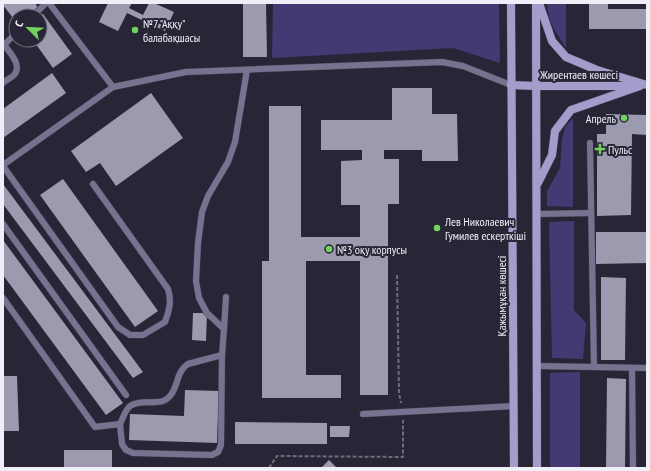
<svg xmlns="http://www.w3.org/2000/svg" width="650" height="471" viewBox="0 0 650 471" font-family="'PT Sans Narrow',sans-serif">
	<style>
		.green { fill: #443972 }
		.building { fill: #9c9aaf }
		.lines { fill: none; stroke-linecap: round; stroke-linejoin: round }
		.lane-casing { stroke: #444151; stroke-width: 7 }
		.secondary-casing { stroke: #444151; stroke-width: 9 }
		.path { stroke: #6e6c7a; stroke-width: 2; stroke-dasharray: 4 2; stroke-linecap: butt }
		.lane { stroke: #767390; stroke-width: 6 }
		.secondary { stroke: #a29dcb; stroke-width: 8 }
		.poi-dot { fill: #72d25d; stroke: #282536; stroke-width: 1.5 }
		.labels { text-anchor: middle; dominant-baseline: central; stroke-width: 4; stroke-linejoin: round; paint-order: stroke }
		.poi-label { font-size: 12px; fill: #efeef9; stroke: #282536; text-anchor: start }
		.street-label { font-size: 12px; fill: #efeef9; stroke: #282536 }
	</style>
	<rect width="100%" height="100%" fill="#282536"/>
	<!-- green -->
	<g class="green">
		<polygon points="273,3 499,3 500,63 453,48 272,58"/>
		<path d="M547,3H566V48C556,33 548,22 547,3Z"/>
		<polygon points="573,118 573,207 547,206 547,191 560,168 562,139 565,127"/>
		<polygon points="574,221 574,310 586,323 583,359 552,358 549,222"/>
		<polygon points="580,372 580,468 550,468 550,373"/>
	</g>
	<!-- building -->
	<g class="building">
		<polygon points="3,3 35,3 38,8 27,16 16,16 16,22 3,5"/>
		<polygon points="108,3 132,3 129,8 143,15 149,3 154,3 174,12 165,31 127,13 118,31 99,22"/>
		<polygon points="243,3 266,3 267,57 243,57"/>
		<polygon points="589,3 608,3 608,9 647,9 647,29 589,29"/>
		<polygon points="43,14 72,54 53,68 33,40 40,40 40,16"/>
		<polygon points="52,73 66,93 3,138 3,109"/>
		<polygon points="392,88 432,88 432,114 457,114 458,161 422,161 422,150 384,150 384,159 399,159 399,204 388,204 388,395 360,395 360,261 306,261 306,375 341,375 341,398 262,398 262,261 269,261 269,106 301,106 301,237 360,237 360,205 341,205 341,161 362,160 362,150 321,150 321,120 392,120"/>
		<polygon points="151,93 183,138 116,186 100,163 86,172 71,151"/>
		<polygon points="606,114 647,115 647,135 632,134 631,215 597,216 597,134 606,134"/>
		<polygon points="63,179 158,311 135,327 40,195"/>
		<polygon points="3,184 143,372 133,378 3,204"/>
		<polygon points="596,232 647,232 647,263 596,264"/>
		<polygon points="3,240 123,403 106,415 3,275"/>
		<polygon points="601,277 626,278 625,360 601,360"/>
		<polygon points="193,313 207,313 206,341 192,340"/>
		<polygon points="3,376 17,376 19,431 3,431"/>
		<polygon points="607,378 626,379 625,468 606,468"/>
		<polygon points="185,390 219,391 217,443 129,440 130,414 184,416"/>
		<polygon points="235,422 327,423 327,444 235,444"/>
		<polygon points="330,426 350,426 349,437 330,437"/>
		<rect x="64" y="450" width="48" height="18"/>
		<polygon points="329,460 337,468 321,468"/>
	</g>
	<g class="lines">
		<defs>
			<g id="lane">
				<polyline points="49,3 113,87 186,72 442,62 463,66 511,85"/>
				<polyline points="33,16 46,3"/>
				<path d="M3,43C9,52 23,65 14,75C11,78 6,80 3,83"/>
				<polyline points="4,45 16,33"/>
				<polyline points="3,165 113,87"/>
				<path d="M3,166L118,327L130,335H143L165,322C169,311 172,301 168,289L93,184"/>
				<polyline points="537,214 591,213"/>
				<polyline points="3,224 126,395"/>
				<path d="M3,298L95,427L120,424C123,418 125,411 129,407C135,401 148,403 156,402C161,402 165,401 168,398C179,389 175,372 188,364L222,355L224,329L207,313L199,298L196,281L198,243L202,212L208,196L228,162L235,142L247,70"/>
				<polyline points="224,329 226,297"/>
				<polyline points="537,366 594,367 590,143"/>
				<polyline points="594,367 647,368"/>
				<polyline points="632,368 633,468"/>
				<polyline points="363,414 514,406"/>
				<polyline points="120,424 122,444 126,450 133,453 212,455 218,452 221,445 222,355"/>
			</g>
			<g id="secondary">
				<polyline points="511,3 514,468"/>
				<polyline points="536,3 537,468"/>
				<polyline points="539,3 552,41 566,57 597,70 647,85"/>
				<polyline points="511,85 536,86 633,86"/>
				<polyline points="538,183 552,155 555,131 571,110 640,86"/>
			</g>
		</defs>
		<!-- lane casing -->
		<use href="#lane" class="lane-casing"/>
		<!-- secondary casing -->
		<use href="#secondary" class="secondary-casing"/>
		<!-- path -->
		<g class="path">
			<polyline points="397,275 399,393 401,403"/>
			<polyline points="269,468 277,456 403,457 403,420"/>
		</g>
		<!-- lane -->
		<use href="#lane" class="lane"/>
		<!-- secondary -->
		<use href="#secondary" class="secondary"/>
	</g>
	<!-- markers -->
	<g class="poi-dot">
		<circle cx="135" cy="30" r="4"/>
		<circle cx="624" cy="118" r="4"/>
		<path d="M598 143h4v4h4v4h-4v4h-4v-4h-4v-4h4z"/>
		<circle cx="437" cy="228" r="4"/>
		<circle cx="329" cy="249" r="4"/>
	</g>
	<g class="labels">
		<!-- poi labels -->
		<g class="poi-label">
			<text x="143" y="23">№7 "Аққу"<tspan x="143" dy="14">балабақшасы</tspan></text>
			<text x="616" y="118" text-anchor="end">Апрель</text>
			<text x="608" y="149">Пульс</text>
			<text x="445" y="221">Лев Николаевич<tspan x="445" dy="14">Гумилев ескерткіші</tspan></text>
			<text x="337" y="249">№3 оқу корпусы</text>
		</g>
		<!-- street labels -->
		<g class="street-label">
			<text x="579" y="74">Жирентаев көшесі</text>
			<text transform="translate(501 296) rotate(-90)">Қажымұқан көшесі</text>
		</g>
	</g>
	<!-- border -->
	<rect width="650" height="471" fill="none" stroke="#efeef9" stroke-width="8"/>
	<!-- north arrow -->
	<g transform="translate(28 28) rotate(294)"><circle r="19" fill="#282536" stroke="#787584"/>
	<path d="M0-3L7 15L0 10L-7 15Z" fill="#72d25d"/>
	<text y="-6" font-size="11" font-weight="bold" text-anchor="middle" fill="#efeef9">С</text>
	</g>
</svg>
